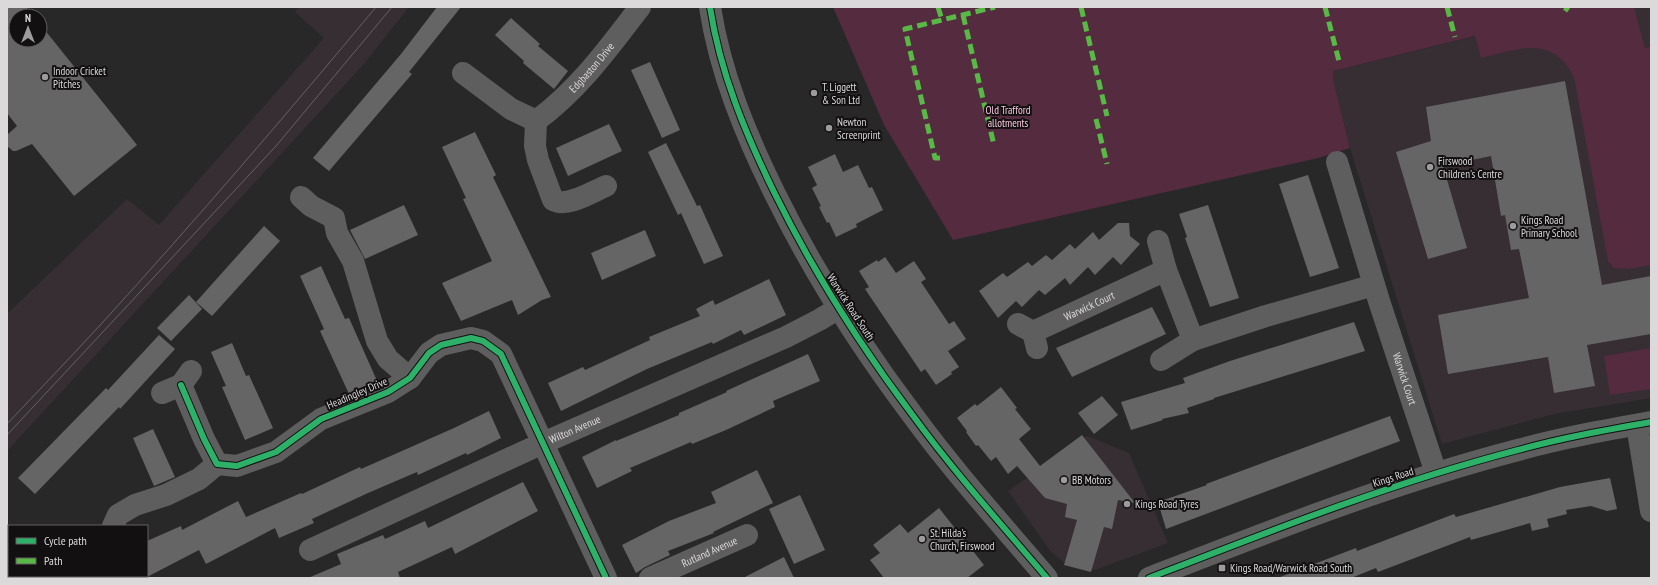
<svg xmlns="http://www.w3.org/2000/svg" width="1658" height="585" viewBox="0 0 1658 585" font-family="'PT Sans Narrow',sans-serif">
	<style>
		.built { fill: #362e32 }
		.green { fill: #542b3f }
		.building { fill: #666565 }
		.lines { fill: none; stroke-linecap: round; stroke-linejoin: round }
		.minor { stroke: #5f5e5e; stroke-width: 22 }
		.tram { stroke: #646364; stroke-width: 1 }
		.quiet { stroke: #58b947; stroke-width: 5; stroke-dasharray: 10 5; stroke-linecap: butt }
		.cycleway-casing { stroke: #121011; stroke-width: 8 }
		.cycleway { stroke: #2db169; stroke-width: 6 }
		.poi-dot { fill: #9d9b9c; stroke: #121011; stroke-width: 1.5 }
		.labels { text-anchor: middle; dominant-baseline: central; stroke-width: 4; stroke-linejoin: round; paint-order: stroke }
		.street-label { font-size: 11px; fill: #dcd9da; stroke: #121011 }
		.poi-label { font-size: 11px; fill: #dcd9da; stroke: #121011; text-anchor: start }
		.park-label { font-size: 11px; fill: #f7c7db; stroke: #121011 }
	</style>
	<rect width="100%" height="100%" fill="#292828"/>
	<!-- built -->
	<g class="built">
		<polygon points="299,7 409,7 363,65 7,451 7,314 127,199 159,225 324,38 295,12"/>
		<polygon points="1597,7 1651,7 1651,398 1554,414 1442,444 1350,148 1333,79 1333,71"/>
		<polygon points="1087,436 1129,453 1168,543 1095,570 1086,570 1067,565 1051,552 1008,491"/>
	</g>
	<!-- green -->
	<g class="green">
		<path d="M833,7H1634L1645,48L1651,47V265L1628,269L1614,268L1608,261L1574,77C1552,34 1518,49 1481,58L1475,36L1333,71V79L1350,148L1318,158L953,240L884,125Z"/>
		<polygon points="1651,348 1651,389 1610,395 1604,356"/>
	</g>
	<!-- building -->
	<g class="building">
		<polygon points="7,7 26,7 34,16 16,16 16,40 40,40 40,24 137,145 74,196 32,144 16,151 13,151 7,146 7,135 17,126 7,113"/>
		<polygon points="437,7 461,7 409,72 412,74 329,171 313,158 401,54"/>
		<polygon points="511,18 540,44 538,46 568,71 554,89 523,63 524,61 495,35"/>
		<polygon points="650,62 680,130 662,138 631,70"/>
		<polygon points="1565,81 1602,285 1651,276 1651,334 1587,345 1595,386 1554,393 1548,357 1448,374 1438,315 1529,298 1519,249 1511,250 1505,215 1501,216 1491,156 1443,166 1467,248 1428,259 1396,152 1431,141 1426,107"/>
		<polygon points="609,124 622,151 568,176 556,148"/>
		<polygon points="475,132 496,175 493,177 551,297 542,300 518,315 512,300 461,321 442,283 492,261 463,199 466,198 442,147"/>
		<polygon points="666,143 697,206 700,205 723,256 704,264 681,213 678,215 648,152"/>
		<polygon points="835,154 843,172 858,165 869,188 872,187 883,210 856,224 857,227 836,237 829,222 827,223 819,207 821,206 812,188 817,185 808,167"/>
		<polygon points="1308,175 1339,268 1310,277 1279,184"/>
		<polygon points="404,205 418,235 365,259 350,230"/>
		<polygon points="1208,205 1239,298 1210,307 1185,238 1187,237 1179,214"/>
		<polygon points="1118,223 1129,223 1130,236 1140,244 1121,265 1113,257 1095,275 1088,267 1070,285 1065,278 1045,295 1039,290 1022,307 1016,301 998,318 979,291 1003,273 1007,277 1028,262 1032,266 1046,255 1052,260 1070,244 1075,249 1093,232 1099,240"/>
		<polygon points="264,226 280,241 212,316 196,302"/>
		<polygon points="645,230 656,256 602,280 591,253"/>
		<polygon points="885,257 896,273 914,261 926,279 921,282 949,324 954,321 966,339 948,351 959,367 951,372 952,374 936,385 925,369 921,372 865,289 869,287 859,271 877,260 878,262"/>
		<polygon points="321,266 345,319 349,318 378,383 349,394 320,331 324,329 300,276"/>
		<polygon points="769,279 786,315 744,335 741,330 713,344 712,342 647,369 561,411 548,383 583,367 585,370 650,340 649,337 700,316 696,309 713,300 715,305"/>
		<polygon points="189,295 202,309 171,341 157,328"/>
		<polygon points="1152,307 1166,334 1072,377 1056,348"/>
		<polygon points="1354,322 1365,351 1214,398 1214,399 1187,408 1189,413 1162,419 1163,420 1131,430 1121,402 1185,383 1183,378 1230,361"/>
		<polygon points="159,335 175,349 120,409 119,407 35,494 18,478 106,388 108,390"/>
		<polygon points="232,343 246,376 249,375 273,428 245,440 222,387 226,386 211,352"/>
		<polygon points="808,354 820,381 773,401 775,407 726,430 692,444 691,442 630,468 632,471 597,488 582,457 616,440 616,441 679,415 679,413 727,392 726,391"/>
		<polygon points="1001,387 1017,408 1015,409 1031,429 1019,439 1040,466 1082,435 1135,503 1118,500 1112,529 1104,527 1091,572 1064,565 1077,520 1065,517 1067,504 1045,498 1017,466 1008,474 996,457 991,461 978,445 976,446 966,432 967,431 957,418 975,404 977,406"/>
		<polygon points="1102,396 1118,415 1094,434 1078,413"/>
		<polygon points="489,411 501,438 467,455 466,453 418,475 417,472 368,493 312,519 314,523 279,538 275,528 206,564 199,550 147,577 147,541 181,526 182,530 238,501 246,517 301,493 302,494 360,467 361,469 454,428"/>
		<polygon points="1390,416 1400,441 1166,529 1158,502 1207,485 1206,484"/>
		<polygon points="153,429 175,477 154,486 133,438"/>
		<polygon points="757,470 773,503 713,532 714,533 668,551 670,555 645,567 636,573 622,545 669,521 716,503 711,492"/>
		<polygon points="1610,478 1617,509 1607,511 1591,506 1566,510 1567,514 1547,519 1549,527 1532,531 1530,523 1471,540 1470,537 1378,572 1376,568 1351,578 1281,578 1280,577 1356,548 1357,551 1454,514 1456,517 1560,487"/>
		<polygon points="523,482 538,511 455,554 452,547 398,572 400,578 308,578 341,564 337,554 383,535 385,539 425,521 428,528"/>
		<polygon points="800,495 825,550 794,564 769,509"/>
		<polygon points="939,508 984,565 967,578 884,578 870,560 880,553 873,545 900,524 908,533"/>
		<polygon points="784,557 794,578 743,578"/>
	</g>
	<g class="lines">
		<!-- minor -->
		<g class="minor">
			<path d="M710,7C720,73 746,135 775,194C814,273 861,347 914,417C955,473 1002,525 1047,578"/>
			<polyline points="463,73 511,109 536,121"/>
			<path id="s1" d="M1337,162L1379,301L1436,473"/>
			<path id="s2" d="M606,186C592,192 567,208 553,200L538,160L535,146L536,121C579,89 608,49 640,7"/>
			<polyline points="301,197 311,206 334,218 337,233 353,261 377,341 388,359 410,378"/>
			<polyline points="1158,241 1166,270 1193,340"/>
			<polyline points="1018,324 1033,332 1037,348"/>
			<path id="s3" d="M1033,332L1166,270"/>
			<polyline points="1161,360 1193,340 1266,316 1374,285"/>
			<polyline points="181,385 204,439 217,464 237,466 276,452 321,419 388,392 410,378 429,353 441,345 471,338 483,341 501,354 606,578"/>
			<polyline points="162,393 181,385 191,371"/>
			<polyline points="1637,425 1651,511"/>
			<polyline points="113,526 118,515 135,505 166,495 199,479 217,464"/>
			<path id="s4" d="M310,550L543,443L786,337L819,320L839,308"/>
			<polyline points="128,576 129,578"/>
			<path id="s5" d="M650,578L747,535"/>
			<path d="M1149,578C1270,531 1391,483 1518,450C1561,438 1606,430 1651,422"/>
		</g>
		<!-- tram -->
		<g class="tram">
			<path d="M7,424C39,390 71,357 103,322C196,220 287,114 376,7"/>
			<polyline points="7,435 276,146 392,7"/>
		</g>
		<!-- quiet -->
		<g class="quiet">
			<polyline points="938,7 942,20"/>
			<polyline points="1081,7 1107,116"/>
			<polyline points="1325,7 1340,65"/>
			<polyline points="1447,7 1455,37"/>
			<polyline points="1565,11 1568,7"/>
			<polyline points="963,15 994,145"/>
			<polyline points="1096,119 1107,164"/>
			<polyline points="940,158 935,158 905,29 995,7"/>
		</g>
		<defs>
			<g id="cycleway">
				<path d="M710,7C720,73 746,135 775,194C814,273 861,347 914,417C955,473 1002,525 1047,578"/>
				<polyline points="181,385 204,439 217,464 237,466 276,452 321,419 388,392 410,378 429,353 441,345 471,338 483,341 501,354 606,578"/>
				<path d="M1149,578C1270,531 1391,483 1518,450C1561,438 1606,430 1651,422"/>
			</g>
		</defs>
		<!-- cycleway casing -->
		<use href="#cycleway" class="cycleway-casing"/>
		<!-- cycleway -->
		<use href="#cycleway" class="cycleway"/>
	</g>
	<!-- markers -->
	<g class="poi-dot">
		<circle cx="45" cy="77" r="4"/>
		<circle cx="814" cy="93" r="4"/>
		<circle cx="829" cy="128" r="4"/>
		<circle cx="1430" cy="167" r="4"/>
		<circle cx="1513" cy="226" r="4"/>
		<circle cx="1064" cy="480" r="4"/>
		<circle cx="1127" cy="504" r="4"/>
		<circle cx="922" cy="539" r="4"/>
		<rect x="1218" y="564" width="8" height="8" rx="2"/>
	</g>
	<g class="labels">
		<!-- street labels -->
		<g class="street-label">
			<text stroke="none"><textPath href="#s2" startOffset="216">Edgbaston Drive</textPath></text>
			<text stroke="none"><textPath href="#s3" startOffset="62">Warwick Court</textPath></text>
			<text transform="translate(851 307) rotate(57)">Warwick Road South</text>
			<text stroke="none"><textPath href="#s1" startOffset="227">Warwick Court</textPath></text>
			<text transform="translate(357 393) rotate(-23)">Headingley Drive</text>
			<text stroke="none"><textPath href="#s4" startOffset="291">Wilton Avenue</textPath></text>
			<text transform="translate(1393 477) rotate(-18)">Kings Road</text>
			<text stroke="none"><textPath href="#s5" startOffset="65">Rutland Avenue</textPath></text>
		</g>
		<!-- poi labels -->
		<g class="poi-label">
			<text x="53" y="71">Indoor Cricket<tspan x="53" dy="13">Pitches</tspan></text>
			<text x="822" y="87">T. Liggett<tspan x="822" dy="13">&amp; Son Ltd</tspan></text>
			<text x="837" y="122">Newton<tspan x="837" dy="13">Screenprint</tspan></text>
			<text x="1438" y="161">Firswood<tspan x="1438" dy="13">Children's Centre</tspan></text>
			<text x="1521" y="220">Kings Road<tspan x="1521" dy="13">Primary School</tspan></text>
			<text x="1072" y="480">BB Motors</text>
			<text x="1135" y="504">Kings Road Tyres</text>
			<text x="930" y="533">St. Hilda's<tspan x="930" dy="13">Church, Firswood</tspan></text>
			<text x="1230" y="568">Kings Road/Warwick Road South</text>
		</g>
		<!-- park labels -->
		<g class="park-label">
			<text x="1008" y="110">Old Trafford<tspan x="1008" dy="13">allotments</tspan></text>
		</g>
	</g>
	<!-- border -->
	<rect width="1658" height="585" fill="none" stroke="#dcd9da" stroke-width="16"/>
	<!-- legend -->
	<rect x="8" y="525" width="140" height="52" fill="#121011" stroke="#636061"/>
	<rect x="16" y="538" width="20" height="6" fill="#2db169" stroke="#636061"/>
	<text x="44" y="545" font-size="12" fill="#dcd9da">Cycle path</text>
	<rect x="16" y="558" width="20" height="6" fill="#58b947" stroke="#636061"/>
	<text x="44" y="565" font-size="12" fill="#dcd9da">Path</text>
	<!-- north arrow -->
	<g transform="translate(28 28)"><circle r="19" fill="#121011" stroke="#636061"/>
	<path d="M0-3L7 15L0 10L-7 15Z" fill="#9d9b9c"/>
	<text y="-6" font-size="11" font-weight="bold" text-anchor="middle" fill="#dcd9da">N</text>
	</g>
</svg>
